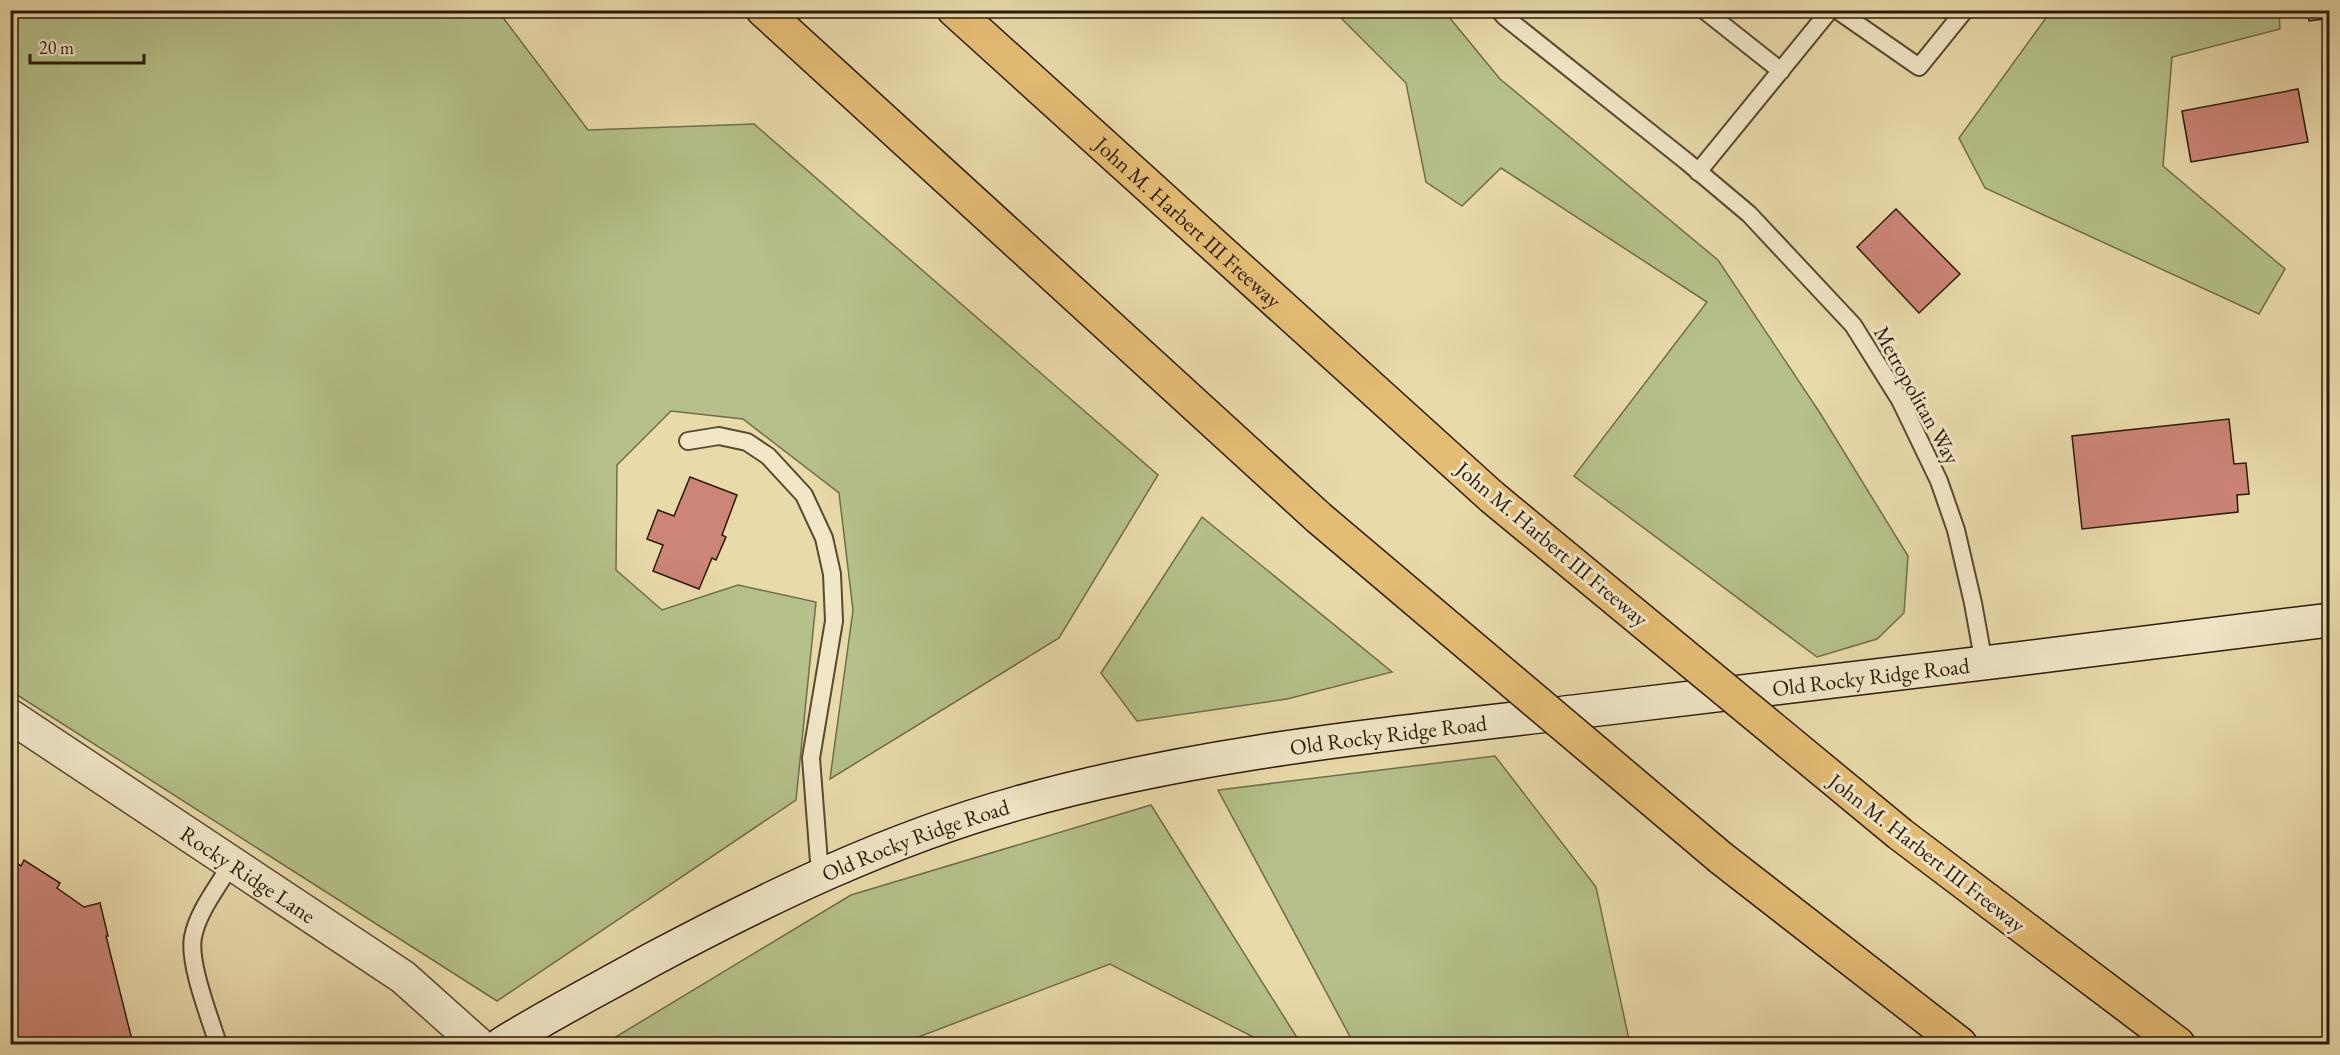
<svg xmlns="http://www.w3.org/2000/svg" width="2340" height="1055" viewBox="0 0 2340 1055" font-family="'EB Garamond',serif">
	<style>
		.green { fill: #b5c08a; stroke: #706d4a; stroke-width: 1.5 }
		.building { fill: #cc8577; stroke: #2b1a0a; stroke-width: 1.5 }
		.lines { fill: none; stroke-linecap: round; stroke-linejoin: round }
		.lane-casing { stroke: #5a4a32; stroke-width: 20 }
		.street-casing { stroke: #5a4a32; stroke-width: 36 }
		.secondary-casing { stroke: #2b1a0a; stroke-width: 36 }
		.highway-casing { stroke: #2b1a0a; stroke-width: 36 }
		.lane { stroke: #f1e7c8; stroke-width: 16 }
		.street { stroke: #f1e7c8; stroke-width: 33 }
		.secondary { stroke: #f1e7c8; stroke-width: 33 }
		.highway { stroke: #e4bd75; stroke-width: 33 }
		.highway-bridge-casing { stroke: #2b1a0a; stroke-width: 36; stroke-linecap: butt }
		.highway-bridge { stroke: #e4bd75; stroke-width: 33 }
		.labels { text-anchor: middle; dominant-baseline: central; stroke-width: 6; stroke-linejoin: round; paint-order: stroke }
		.street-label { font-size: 22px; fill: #2b1a0a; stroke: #f1e7c8 }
	</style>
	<rect width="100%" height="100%" fill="#e9daaa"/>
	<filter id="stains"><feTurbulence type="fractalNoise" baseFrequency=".00333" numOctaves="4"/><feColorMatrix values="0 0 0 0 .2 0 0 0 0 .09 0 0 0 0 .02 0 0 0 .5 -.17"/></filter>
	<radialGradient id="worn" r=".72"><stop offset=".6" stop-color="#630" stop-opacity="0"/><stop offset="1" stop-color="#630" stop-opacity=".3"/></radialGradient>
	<!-- green -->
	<g class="green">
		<polygon points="10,11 498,11 588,130 754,124 1158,475 1059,638 830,779 853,610 839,493 743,419 671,411 617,465 616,570 662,610 738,585 816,602 796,800 497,1001 11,691"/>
		<polygon points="1334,11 1444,11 1500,79 1718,260 1820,413 1908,556 1904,613 1877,639 1817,657 1574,476 1707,302 1501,168 1462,206 1426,182 1406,83"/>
		<polygon points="2051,11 2279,11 2280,29 2172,57 2163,166 2285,269 2259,314 1985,188 1959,138"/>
		<polygon points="1202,517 1392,672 1287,699 1137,721 1101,673"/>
		<polygon points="1495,756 1596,887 1630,1044 1354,1044 1218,790"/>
		<polygon points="1151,805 1301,1044 1267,1044 1110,964 900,1044 604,1044 851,895"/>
	</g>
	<!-- building -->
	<g class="building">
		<polygon points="2308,10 2330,10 2330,18 2309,21"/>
		<polygon points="2298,89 2308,142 2191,162 2182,111"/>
		<polygon points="1896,209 1960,274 1919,313 1857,247"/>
		<polygon points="2229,419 2234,464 2246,463 2249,494 2237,495 2238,512 2082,529 2072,436"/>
		<polygon points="690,477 737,495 722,535 726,537 716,560 712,558 699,589 653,571 663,545 647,539 658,510 674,516"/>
		<polygon points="10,859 21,866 24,860 60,883 57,888 84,907 100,903 108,936 106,936 133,1044 10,1044"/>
	</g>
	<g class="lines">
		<defs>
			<g id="lane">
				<polyline points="1499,10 1505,17 1686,161 1749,214 1853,325 1900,400 1939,481 1956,530 1973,603 1984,664"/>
				<polyline points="1704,10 1781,71"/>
				<polyline points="1837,10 1919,67 1965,10"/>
				<polyline points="1698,172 1830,10"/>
				<polyline points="688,441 719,436 747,442 768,456 804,495 824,538 832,574 834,621 811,758 820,875"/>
				<path d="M218,1044C210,1018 188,963 193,937C198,911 218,887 231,864"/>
			</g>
			<g id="street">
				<path id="s1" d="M10,716L403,977L478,1044"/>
			</g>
			<g id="secondary">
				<path id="s2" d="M502,1044C550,1014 601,988 651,960C769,897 889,839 1018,803C1202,751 1393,734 1582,711C1831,681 2081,652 2330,620"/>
			</g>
			<g id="highway">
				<polyline points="763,10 1319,518"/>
				<path id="s3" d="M954,10L1492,497"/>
				<polyline points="1900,834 2178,1044"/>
				<polyline points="1721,858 1960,1044"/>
			</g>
		</defs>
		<!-- lane casing -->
		<use href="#lane" class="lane-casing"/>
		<!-- street casing -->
		<use href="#street" class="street-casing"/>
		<!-- secondary casing -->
		<use href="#secondary" class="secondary-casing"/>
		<!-- highway casing -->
		<use href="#highway" class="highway-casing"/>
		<!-- lane -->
		<use href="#lane" class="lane"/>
		<!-- street -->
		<use href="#street" class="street"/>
		<!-- secondary -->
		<use href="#secondary" class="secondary"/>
		<!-- highway -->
		<use href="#highway" class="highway"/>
		<defs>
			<g id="highway-bridge">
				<polyline points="1492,497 1900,834"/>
				<polyline points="1319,518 1721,858"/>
			</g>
		</defs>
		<!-- highway-bridge casing -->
		<use href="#highway-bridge" class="highway-bridge-casing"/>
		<!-- highway-bridge -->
		<use href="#highway-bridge" class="highway-bridge"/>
	</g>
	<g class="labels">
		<!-- street labels -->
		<g class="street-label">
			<text stroke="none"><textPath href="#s3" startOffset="316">John M. Harbert III Freeway</textPath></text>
			<text transform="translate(1917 395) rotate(61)">Metropolitan Way</text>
			<text transform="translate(1552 544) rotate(40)">John M. Harbert III Freeway</text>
			<text stroke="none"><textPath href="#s2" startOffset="1434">Old Rocky Ridge Road</textPath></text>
			<text stroke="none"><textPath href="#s2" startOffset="948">Old Rocky Ridge Road</textPath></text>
			<text stroke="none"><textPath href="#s2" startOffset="462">Old Rocky Ridge Road</textPath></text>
			<text transform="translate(1927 853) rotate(38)">John M. Harbert III Freeway</text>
			<text stroke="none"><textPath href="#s1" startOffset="286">Rocky Ridge Lane</textPath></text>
		</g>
	</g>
	<!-- margin -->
	<rect width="2340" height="1055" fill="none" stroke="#e9daaa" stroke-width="36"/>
	<rect x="12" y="12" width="2316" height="1031" fill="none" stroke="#2b1a0a" stroke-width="3"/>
	<rect x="18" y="18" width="2304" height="1019" fill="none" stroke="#2b1a0a" stroke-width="1.5"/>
	<!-- scale -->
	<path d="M30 54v9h114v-9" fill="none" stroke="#2b1a0a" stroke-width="3"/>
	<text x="39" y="54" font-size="18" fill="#2b1a0a" stroke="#f1e7c8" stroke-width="4.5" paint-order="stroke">20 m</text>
	<rect width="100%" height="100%" filter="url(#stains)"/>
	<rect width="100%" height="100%" fill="url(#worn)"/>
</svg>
